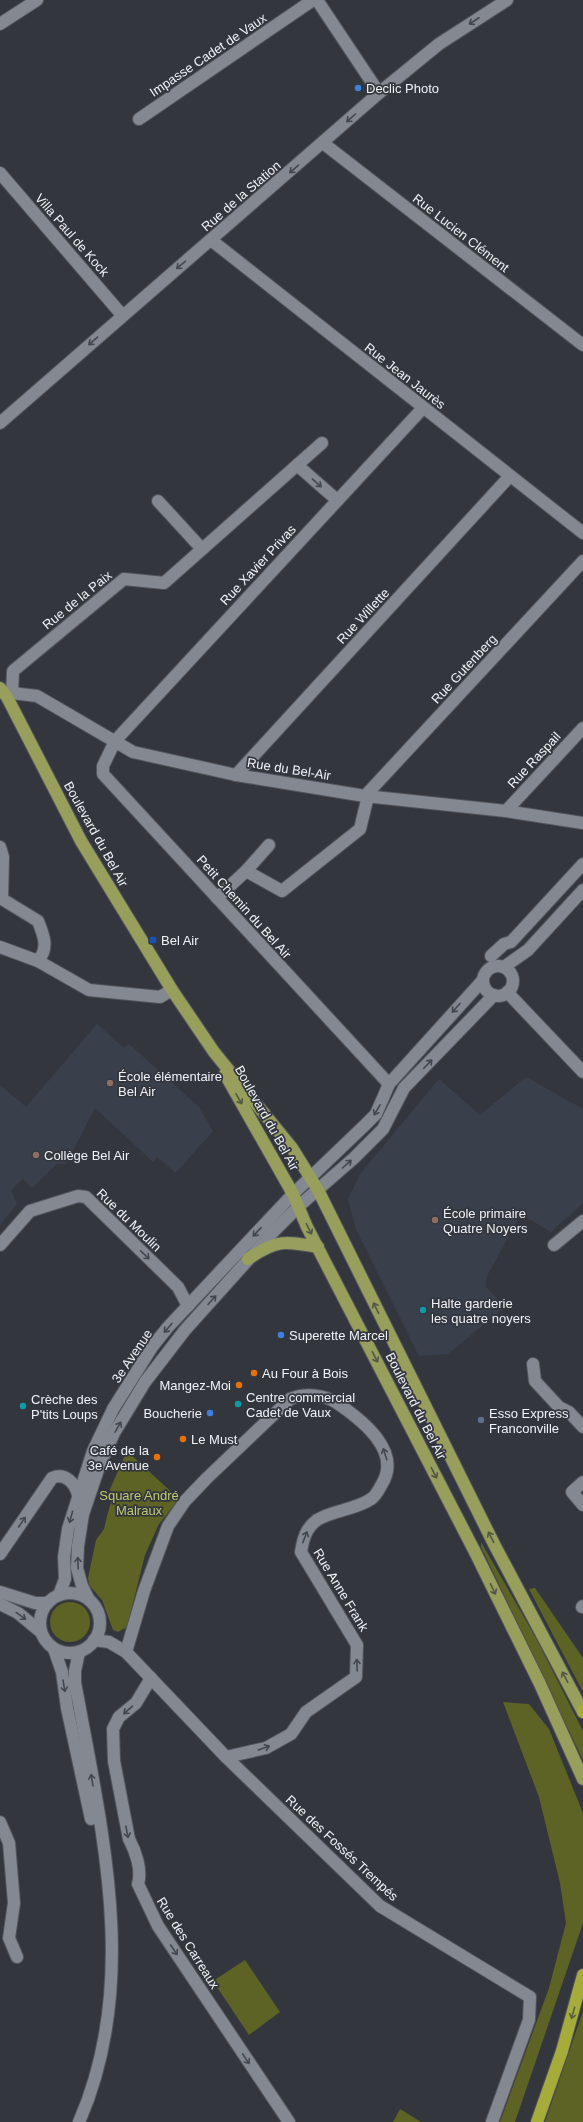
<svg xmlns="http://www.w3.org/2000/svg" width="583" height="2122" viewBox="0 0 583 2122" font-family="Helvetica,sans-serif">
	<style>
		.built { fill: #39404b }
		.green { fill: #5d6225 }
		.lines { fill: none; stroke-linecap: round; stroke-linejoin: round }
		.minor-casing { stroke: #52555b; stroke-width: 14 }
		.major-casing { stroke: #52555b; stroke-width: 14 }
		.highway-casing { stroke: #52555b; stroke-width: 14 }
		.minor { stroke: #848890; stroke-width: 12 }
		.major { stroke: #989e5c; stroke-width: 12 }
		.highway { stroke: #a6ac3a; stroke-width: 12 }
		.oneway { stroke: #43474e }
		.oneway2 { stroke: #515646 }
		.oneway3 { stroke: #5b603c }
		.shop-dot { fill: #3f7fe0; stroke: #33373d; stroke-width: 1.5 }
		.transit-dot { fill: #1a4fb4; stroke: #33373d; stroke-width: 1.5 }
		.education-dot { fill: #8d6e63; stroke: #33373d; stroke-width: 1.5 }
		.culture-dot { fill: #0f9aa8; stroke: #33373d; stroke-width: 1.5 }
		.food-dot { fill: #e8710a; stroke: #33373d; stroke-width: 1.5 }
		.service-dot { fill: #5c6f8a; stroke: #33373d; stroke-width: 1.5 }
		.labels { text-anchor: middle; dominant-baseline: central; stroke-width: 3.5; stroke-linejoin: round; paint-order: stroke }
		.street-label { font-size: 13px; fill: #eff2f6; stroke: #33373d }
		.poi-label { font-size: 13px; fill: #eff2f6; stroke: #33373d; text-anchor: start }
		.park-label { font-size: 13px; fill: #c0c96f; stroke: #33373d }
	</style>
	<rect width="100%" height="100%" fill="#33373d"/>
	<!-- built -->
	<g class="built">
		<polygon points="97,1024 124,1048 129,1044 199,1107 213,1131 176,1173 157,1157 153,1162 95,1108 66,1164 57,1164 32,1188 23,1179 11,1190 17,1204 0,1225 0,1085 26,1107"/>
		<polygon points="526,1077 583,1109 583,1203 551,1232 521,1214 486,1278 486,1287 505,1307 448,1354 419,1356 355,1227 348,1199 360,1174 439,1079 480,1115"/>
	</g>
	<!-- green -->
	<g class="green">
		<polygon points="127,1451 179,1499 159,1524 145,1555 127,1627 118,1632 113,1630 102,1600 89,1585 88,1578 96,1540 104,1529 107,1516 111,1502 110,1489"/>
		<polygon points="481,1542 536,1638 583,1731 583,1760 481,1547"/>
		<polygon points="535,1588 583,1658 583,1692 529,1589"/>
		<circle cx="70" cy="1622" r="20"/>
		<polygon points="503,1702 529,1704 549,1729 583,1813 583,1923 515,2122 500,2122 549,1988 566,1923 560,1883 539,1797"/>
		<polygon points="245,1960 280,2012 249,2035 213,1981"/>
		<polygon points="583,2011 583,2122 545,2122"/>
		<polygon points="400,2109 421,2122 393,2122"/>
	</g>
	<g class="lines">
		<defs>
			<g id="minor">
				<polyline points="317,0 379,93"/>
				<polyline points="0,24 37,0"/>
				<polyline points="139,119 313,0"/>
				<polyline points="323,143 583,345"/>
				<polyline points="0,173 122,315"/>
				<polyline points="211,240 583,533"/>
				<polyline points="0,423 379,93 439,44 507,0"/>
				<polyline points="297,465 337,500"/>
				<polyline points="158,501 202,549"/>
				<polyline points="12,693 37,696 133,752 236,775 365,796 506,811 583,823"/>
				<polyline points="12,693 13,671 124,579 164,583 322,443"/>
				<polyline points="236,775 510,476"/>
				<polyline points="365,796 583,561"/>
				<polyline points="506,811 583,728"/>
				<path d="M0,847L3,857L2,899L38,921C44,936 49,948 38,961L89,990L160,997L172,990"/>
				<polyline points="246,871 269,845"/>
				<polyline points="217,898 246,871 282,891 360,829 368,796"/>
				<polyline points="0,947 38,961"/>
				<polyline points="491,956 504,944 511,942 583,864"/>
				<circle cx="498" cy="981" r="15"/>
				<polyline points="504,967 528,950 583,890"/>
				<polyline points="507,992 583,1072"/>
				<polyline points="389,1084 103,774 103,766 115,741 423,408"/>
				<polyline points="0,1245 30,1211 78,1196 86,1197 178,1287 188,1306"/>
				<polyline points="554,1245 583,1221"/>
				<polyline points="533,1364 535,1381 559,1407 569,1412 583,1427"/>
				<polyline points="583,1482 572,1492 583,1505"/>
				<path d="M0,1554L52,1478C65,1472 75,1483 78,1495"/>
				<polyline points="0,1592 35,1603 47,1603"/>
				<circle cx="70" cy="1623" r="30"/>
				<polyline points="59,1595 65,1579 64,1557 68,1529 93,1451 113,1409 152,1347 168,1327 293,1194 365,1125 376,1114 389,1084 483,980"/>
				<polyline points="89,1600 82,1586 77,1568 78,1546 83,1514 100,1464 114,1433 145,1382 185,1330 274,1231 299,1206 354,1158 383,1129 404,1088 494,995"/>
				<polyline points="0,1604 18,1613 41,1632"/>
				<polyline points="582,1607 583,1606"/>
				<polyline points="94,1640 109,1642 126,1652 226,1757 380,1906 530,1997 529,2020 492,2122"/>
				<polyline points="54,1649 62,1672 67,1708 91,1819"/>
				<path d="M79,1652L75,1671V1682C101,1827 141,1981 79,2122"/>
				<path d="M126,1652L144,1591L168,1526L185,1501L207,1478L290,1399C304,1393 323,1394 337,1403C362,1420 402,1451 382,1484C379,1489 376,1496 371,1499C355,1510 333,1510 317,1520C306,1528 303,1539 301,1552L357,1645L356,1677L306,1712L291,1734L266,1748L226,1757"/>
				<path d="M151,1678L136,1703L119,1717L113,1729L114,1761L129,1839C136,1852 142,1870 138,1884L158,1926L289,2122"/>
				<polyline points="0,1822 9,1843 14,1903 9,1938 17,1957"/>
			</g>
			<g id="major">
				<polyline points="0,688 7,697 81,841 172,990 214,1052 292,1148 318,1190 494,1544 583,1712"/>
				<polyline points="225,1074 293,1194 307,1227 475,1552 540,1684 583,1779"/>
				<path d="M248,1259C277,1239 285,1241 318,1247"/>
			</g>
			<g id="highway">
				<polyline points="583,1711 583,1712"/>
				<polyline points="537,2122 562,2051 583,1975"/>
			</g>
		</defs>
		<!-- minor casing -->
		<use href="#minor" class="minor-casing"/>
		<!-- major casing -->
		<use href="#major" class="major-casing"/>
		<!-- highway casing -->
		<use href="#highway" class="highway-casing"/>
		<!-- minor -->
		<use href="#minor" class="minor"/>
		<!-- major -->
		<use href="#major" class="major"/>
		<!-- highway -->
		<use href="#highway" class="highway"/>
	</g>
	<!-- one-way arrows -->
	<defs><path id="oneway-shaft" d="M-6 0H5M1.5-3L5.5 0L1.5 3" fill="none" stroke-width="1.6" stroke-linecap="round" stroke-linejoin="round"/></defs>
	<g class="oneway">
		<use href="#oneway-shaft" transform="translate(474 21) rotate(147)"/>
		<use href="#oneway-shaft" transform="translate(351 118) rotate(138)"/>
		<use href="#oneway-shaft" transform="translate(294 169) rotate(139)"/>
		<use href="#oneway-shaft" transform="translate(181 265) rotate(140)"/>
		<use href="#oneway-shaft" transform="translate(93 341) rotate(139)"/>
		<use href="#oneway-shaft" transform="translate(317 483) rotate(41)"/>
		<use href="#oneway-shaft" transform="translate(456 1008) rotate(132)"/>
		<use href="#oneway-shaft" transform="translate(428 1064) rotate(-46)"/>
		<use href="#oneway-shaft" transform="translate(377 1110) rotate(121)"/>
		<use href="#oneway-shaft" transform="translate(347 1164) rotate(-42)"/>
		<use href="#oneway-shaft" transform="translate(257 1232) rotate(133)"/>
		<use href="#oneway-shaft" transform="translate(145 1255) rotate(44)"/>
		<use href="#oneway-shaft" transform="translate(212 1300) rotate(-48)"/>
		<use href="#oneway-shaft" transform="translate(168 1328) rotate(131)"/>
		<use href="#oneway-shaft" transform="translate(118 1427) rotate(-60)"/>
		<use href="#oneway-shaft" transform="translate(385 1454) rotate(-108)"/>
		<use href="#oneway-shaft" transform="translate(71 1517) rotate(106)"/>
		<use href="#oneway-shaft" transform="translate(22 1522) rotate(-56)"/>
		<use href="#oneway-shaft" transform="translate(305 1537) rotate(-69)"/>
		<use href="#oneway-shaft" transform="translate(78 1563) rotate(-92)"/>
		<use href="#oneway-shaft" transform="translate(21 1616) rotate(36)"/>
		<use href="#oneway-shaft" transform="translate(357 1665) rotate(-92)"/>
		<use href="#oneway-shaft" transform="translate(64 1686) rotate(81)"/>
		<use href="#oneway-shaft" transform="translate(128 1710) rotate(139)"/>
		<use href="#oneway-shaft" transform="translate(264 1748) rotate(-20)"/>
		<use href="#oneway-shaft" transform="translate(92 1780) rotate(-100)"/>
		<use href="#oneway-shaft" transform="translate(127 1832) rotate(79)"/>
		<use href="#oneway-shaft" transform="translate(174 1950) rotate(56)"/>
		<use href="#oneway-shaft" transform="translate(246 2059) rotate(56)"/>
	</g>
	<g class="oneway2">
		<use href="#oneway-shaft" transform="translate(239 1099) rotate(60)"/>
		<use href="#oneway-shaft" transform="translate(309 1229) rotate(63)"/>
		<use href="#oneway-shaft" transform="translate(376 1308) rotate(-116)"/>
		<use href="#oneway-shaft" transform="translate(375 1357) rotate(63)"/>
		<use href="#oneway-shaft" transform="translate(434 1473) rotate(63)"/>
		<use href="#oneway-shaft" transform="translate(491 1537) rotate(-117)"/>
		<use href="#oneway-shaft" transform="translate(493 1589) rotate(64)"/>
		<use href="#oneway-shaft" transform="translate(565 1677) rotate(-118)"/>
	</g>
	<use class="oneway3" href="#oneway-shaft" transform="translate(573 2013) rotate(106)"/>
	<!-- markers -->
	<g class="shop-dot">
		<circle cx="358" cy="88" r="4"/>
		<circle cx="281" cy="1335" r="4"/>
		<circle cx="210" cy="1413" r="4"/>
	</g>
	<rect class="transit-dot" x="149" y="936" width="8" height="8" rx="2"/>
	<g class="education-dot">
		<circle cx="110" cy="1083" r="4"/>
		<circle cx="36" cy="1155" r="4"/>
		<circle cx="435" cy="1220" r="4"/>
	</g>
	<g class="culture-dot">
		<circle cx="423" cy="1310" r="4"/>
		<circle cx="238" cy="1404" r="4"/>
		<circle cx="23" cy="1406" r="4"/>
	</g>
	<g class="food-dot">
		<circle cx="254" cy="1373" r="4"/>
		<circle cx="239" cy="1385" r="4"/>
		<circle cx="183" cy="1439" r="4"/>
		<circle cx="157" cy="1457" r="4"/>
	</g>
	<circle class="service-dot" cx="481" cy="1420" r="4"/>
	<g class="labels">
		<!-- street labels -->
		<g class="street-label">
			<text transform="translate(208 55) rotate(-34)">Impasse Cadet de Vaux</text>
			<text transform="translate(241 196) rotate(-41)">Rue de la Station</text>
			<text transform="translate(461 233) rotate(38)">Rue Lucien Clément</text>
			<text transform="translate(72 235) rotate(49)">Villa Paul de Kock</text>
			<text transform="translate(405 376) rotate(38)">Rue Jean Jaurès</text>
			<text transform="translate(258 565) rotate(-47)">Rue Xavier Privas</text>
			<text transform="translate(77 600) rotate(-39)">Rue de la Paix</text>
			<text transform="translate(363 616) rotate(-47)">Rue Willette</text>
			<text transform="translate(464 669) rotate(-47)">Rue Gutenberg</text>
			<text transform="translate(534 760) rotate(-47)">Rue Raspail</text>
			<text transform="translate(289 769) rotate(9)">Rue du Bel-Air</text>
			<text transform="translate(96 834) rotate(61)">Boulevard du Bel Air</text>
			<text transform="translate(244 907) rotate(48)">Petit Chemin du Bel Air</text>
			<text transform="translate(267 1118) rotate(61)">Boulevard du Bel Air</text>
			<text transform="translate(129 1220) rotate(44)">Rue du Moulin</text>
			<text transform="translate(132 1356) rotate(-56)">3e Avenue</text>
			<text transform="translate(416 1406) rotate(63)">Boulevard du Bel Air</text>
			<text transform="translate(341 1590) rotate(59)">Rue Anne Frank</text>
			<text transform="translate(342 1848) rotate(43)">Rue des Fossés Trempés</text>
			<text transform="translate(188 1943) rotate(58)">Rue des Carreaux</text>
		</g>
		<!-- poi labels -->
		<g class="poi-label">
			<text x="366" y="88">Declic Photo</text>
			<text x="161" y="940">Bel Air</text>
			<text x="118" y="1076">École élémentaire<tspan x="118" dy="15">Bel Air</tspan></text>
			<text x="44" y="1155">Collège Bel Air</text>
			<text x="443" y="1213">École primaire<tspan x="443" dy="15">Quatre Noyers</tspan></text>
			<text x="431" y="1303">Halte garderie<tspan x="431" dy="15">les quatre noyers</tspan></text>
			<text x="289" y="1335">Superette Marcel</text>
			<text x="262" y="1373">Au Four à Bois</text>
			<text x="231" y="1385" text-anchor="end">Mangez-Moi</text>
			<text x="246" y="1397">Centre commercial<tspan x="246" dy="15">Cadet de Vaux</tspan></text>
			<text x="31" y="1399">Crèche des<tspan x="31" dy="15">P'tits Loups</tspan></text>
			<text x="202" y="1413" text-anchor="end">Boucherie</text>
			<text x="489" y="1413">Esso Express<tspan x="489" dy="15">Franconville</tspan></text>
			<text x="191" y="1439">Le Must</text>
			<text x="149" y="1450" text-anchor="end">Café de la<tspan x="149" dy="15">3e Avenue</tspan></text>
		</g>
		<!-- park labels -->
		<g class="park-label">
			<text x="139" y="1495">Square André<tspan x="139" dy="15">Malraux</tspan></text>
		</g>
	</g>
</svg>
